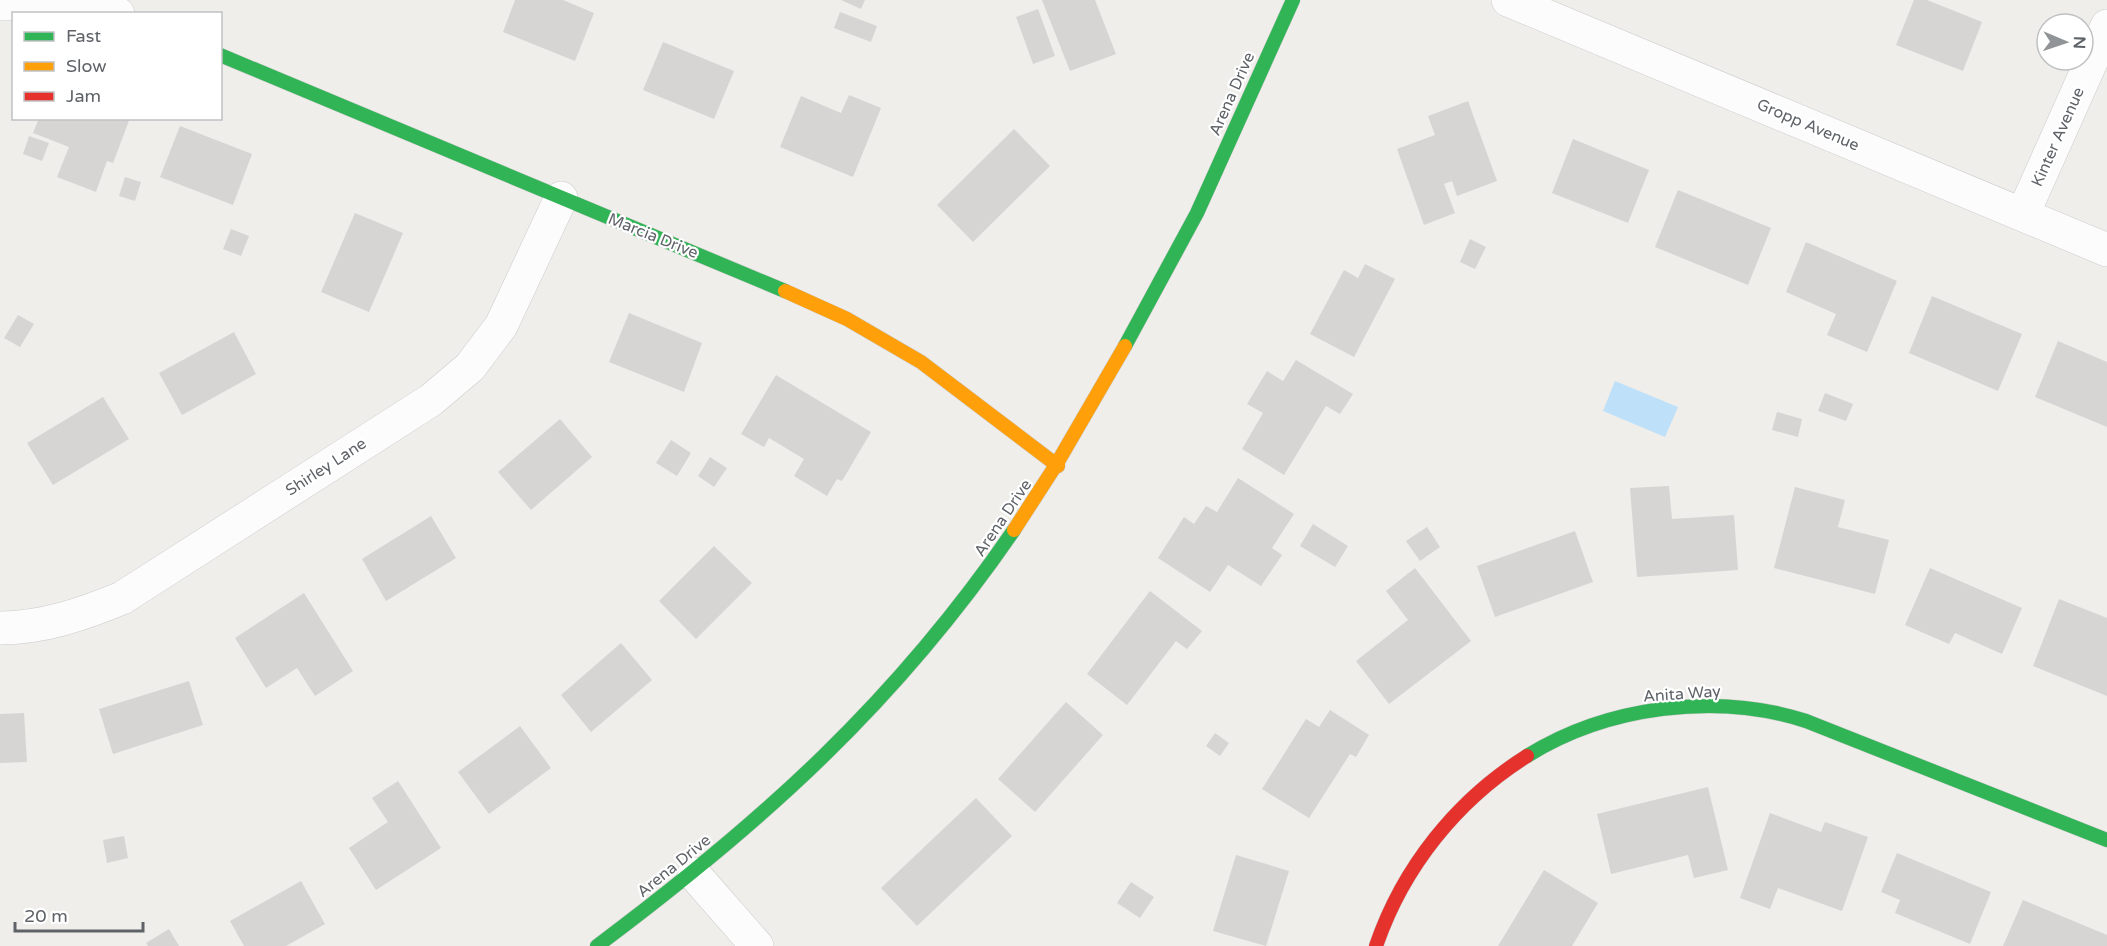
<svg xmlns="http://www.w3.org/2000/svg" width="2107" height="946" viewBox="0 0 2107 946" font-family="'Varela Round',sans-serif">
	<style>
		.water { fill: #bfe0f9 }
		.building { fill: #d6d5d3 }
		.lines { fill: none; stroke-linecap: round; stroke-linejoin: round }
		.street-casing { stroke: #cbcccc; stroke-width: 34 }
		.fast-casing { stroke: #cacacb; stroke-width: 15 }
		.slow-casing { stroke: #cacacb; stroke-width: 15 }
		.jam-casing { stroke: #cacacb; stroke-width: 15 }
		.street { stroke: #fdfcfc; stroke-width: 33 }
		.fast { stroke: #30b455; stroke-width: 14 }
		.slow { stroke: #ff9f0a; stroke-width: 14 }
		.jam { stroke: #e5322d; stroke-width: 14 }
		.labels { text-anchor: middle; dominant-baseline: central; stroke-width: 4.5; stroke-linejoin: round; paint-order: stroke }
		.street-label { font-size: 16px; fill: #5f6368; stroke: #fff }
	</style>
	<rect width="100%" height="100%" fill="#efeeea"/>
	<!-- water -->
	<polygon class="water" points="1615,381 1678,407 1665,437 1603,411"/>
	<!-- building -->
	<g class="building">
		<polygon points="515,0 563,0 594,13 575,61 503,32"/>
		<polygon points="841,0 865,0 861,9"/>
		<polygon points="1042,0 1095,0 1116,54 1070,71"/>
		<polygon points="1914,0 1927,0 1982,22 1963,71 1896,45"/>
		<polygon points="1038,9 1055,56 1033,64 1016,17"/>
		<polygon points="840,12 877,26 871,42 834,28"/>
		<polygon points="663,42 734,71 714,119 643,90"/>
		<polygon points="849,95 881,108 853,177 780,147 801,96 841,113"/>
		<polygon points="1468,101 1497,181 1457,196 1452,181 1444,184 1455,213 1424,225 1397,149 1435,135 1428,116"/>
		<polygon points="39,118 130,118 113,163 107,161 96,192 57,177 69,147 33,133"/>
		<polygon points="180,126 252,154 233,205 160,177"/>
		<polygon points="1014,129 1050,166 973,242 937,205"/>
		<polygon points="29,136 49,143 42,161 23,154"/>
		<polygon points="1573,139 1649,170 1628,223 1552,193"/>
		<polygon points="125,177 141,182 135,201 119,196"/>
		<polygon points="1678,190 1771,228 1748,285 1655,247"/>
		<polygon points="355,213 403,233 369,312 321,292"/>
		<polygon points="231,229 249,236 241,256 223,249"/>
		<polygon points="1470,239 1486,247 1475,269 1460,262"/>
		<polygon points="1806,242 1897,281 1867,352 1827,335 1836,314 1786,292"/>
		<polygon points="1365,264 1395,279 1354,357 1310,334 1344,270 1358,278"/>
		<polygon points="1932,296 2022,334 1998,391 1909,353"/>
		<polygon points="629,313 702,343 684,392 609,362"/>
		<polygon points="18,315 34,324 20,347 4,338"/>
		<polygon points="234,332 256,374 182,415 159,373"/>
		<polygon points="2058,341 2107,362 2107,427 2035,397"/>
		<polygon points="1296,360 1353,394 1340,414 1326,406 1284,475 1242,449 1263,413 1247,404 1267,371 1283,381"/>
		<polygon points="776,375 871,432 842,481 837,479 827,496 794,476 804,459 769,438 764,447 741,434"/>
		<polygon points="1825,393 1853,404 1846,421 1818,411"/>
		<polygon points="103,397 129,439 53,485 27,443"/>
		<polygon points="1777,412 1802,419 1798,437 1772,430"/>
		<polygon points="560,419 592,457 531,510 498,472"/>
		<polygon points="671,440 691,453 677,476 656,463"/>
		<polygon points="710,457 727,468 714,487 698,476"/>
		<polygon points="1238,478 1294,514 1272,548 1282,555 1261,586 1228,565 1210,592 1158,558 1184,517 1194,524 1206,506 1217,512"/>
		<polygon points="1669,486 1672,519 1734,515 1738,570 1637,577 1630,488"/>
		<polygon points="1795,487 1845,500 1838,527 1889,540 1875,594 1774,568"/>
		<polygon points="431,516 456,558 386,601 362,559"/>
		<polygon points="1313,524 1348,546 1335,567 1300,546"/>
		<polygon points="1427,527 1440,547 1420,561 1406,541"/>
		<polygon points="1575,531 1593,582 1495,617 1477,566"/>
		<polygon points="714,546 752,583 696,639 659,601"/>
		<polygon points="1415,568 1471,641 1389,704 1356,661 1408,620 1386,591"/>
		<polygon points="1930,568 2022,608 2002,654 1955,633 1949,644 1905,625"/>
		<polygon points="1150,591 1202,631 1187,649 1176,641 1127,705 1087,674"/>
		<polygon points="304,593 353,671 315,696 297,668 266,688 235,638"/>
		<polygon points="2059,599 2107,618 2107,696 2033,666"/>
		<polygon points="621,643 652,680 591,732 561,695"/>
		<polygon points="189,681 203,725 113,754 99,709"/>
		<polygon points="1066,702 1103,735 1035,812 998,779"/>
		<polygon points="1330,710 1369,735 1356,757 1350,754 1309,818 1262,789 1306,719 1319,727"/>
		<polygon points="24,713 27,762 0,763 0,714"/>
		<polygon points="520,726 551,768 489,814 458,772"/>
		<polygon points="1215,733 1229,743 1220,756 1206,746"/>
		<polygon points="398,781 441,848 376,890 349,848 388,822 372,798"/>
		<polygon points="1708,787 1728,870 1694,878 1688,855 1611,874 1597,814"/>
		<polygon points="976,798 1012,836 917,926 881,888"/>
		<polygon points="1770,813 1821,832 1825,822 1868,837 1842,911 1778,888 1770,909 1740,898"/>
		<polygon points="124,836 128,858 107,863 103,840"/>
		<polygon points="1897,853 1991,892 1970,944 1895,913 1900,900 1881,892"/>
		<polygon points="1236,855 1289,871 1266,946 1213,931"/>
		<polygon points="1544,870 1598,903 1572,946 1498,946"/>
		<polygon points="301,881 325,924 286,946 244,946 230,921"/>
		<polygon points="1131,882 1154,897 1140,918 1117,903"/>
		<polygon points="2023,900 2107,935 2107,946 2003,946"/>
		<polygon points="169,929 179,946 148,946 146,943"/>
	</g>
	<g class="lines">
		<defs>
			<g id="street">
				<polyline points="1508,0 2107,250"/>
				<polyline points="0,4 69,3 118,14"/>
				<polyline points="2023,214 2107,26"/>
				<path d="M0,628C43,628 83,614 122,598L431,400L470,367L501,326L561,198"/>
				<polyline points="694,874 757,946"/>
			</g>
			<g id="fast">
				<polyline points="220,55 785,291"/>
				<polyline points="1125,346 1197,213 1293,0"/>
				<path d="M1527,756C1607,706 1717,692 1806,721L2107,840"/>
				<path d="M597,946C763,822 896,702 1014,530"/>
			</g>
			<g id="slow">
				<polyline points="785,291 847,319 921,362 1058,466"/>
				<polyline points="1014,530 1056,465 1125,346"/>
			</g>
			<path id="jam" d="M1376,946C1403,867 1457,800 1527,756"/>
		</defs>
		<!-- street casing -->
		<use href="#street" class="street-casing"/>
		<!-- fast casing -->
		<use href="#fast" class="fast-casing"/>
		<!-- slow casing -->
		<use href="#slow" class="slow-casing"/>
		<!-- jam casing -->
		<use href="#jam" class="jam-casing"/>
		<!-- street -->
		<use href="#street" class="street"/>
		<!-- fast -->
		<use href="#fast" class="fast"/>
		<!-- slow -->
		<use href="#slow" class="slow"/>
		<!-- jam -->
		<use href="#jam" class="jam"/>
	</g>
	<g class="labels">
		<!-- street labels -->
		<g class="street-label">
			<text transform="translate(1232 94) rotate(-66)">Arena Drive</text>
			<text transform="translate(1808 125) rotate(23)">Gropp Avenue</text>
			<text transform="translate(2058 137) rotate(-66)">Kinter Avenue</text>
			<text transform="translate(653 236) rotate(22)">Marcia Drive</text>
			<text transform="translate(326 467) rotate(-33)">Shirley Lane</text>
			<text transform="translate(1003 518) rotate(-56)">Arena Drive</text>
			<text transform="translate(1682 694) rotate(-4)">Anita Way</text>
			<text transform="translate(674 866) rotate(-39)">Arena Drive</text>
		</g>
	</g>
	<!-- legend -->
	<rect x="12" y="12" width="210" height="108" fill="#ffffff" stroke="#bfc1c3" stroke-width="1.5"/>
	<rect x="24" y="32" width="30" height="9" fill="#30b455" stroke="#bfc1c3" stroke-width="1.5"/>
	<text x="66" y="42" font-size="18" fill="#5f6368">Fast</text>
	<rect x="24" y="62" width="30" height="9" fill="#ff9f0a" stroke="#bfc1c3" stroke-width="1.5"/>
	<text x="66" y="72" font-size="18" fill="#5f6368">Slow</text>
	<rect x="24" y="92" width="30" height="9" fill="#e5322d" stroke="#bfc1c3" stroke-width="1.5"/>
	<text x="66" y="102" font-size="18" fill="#5f6368">Jam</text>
	<!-- north arrow -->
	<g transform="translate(2065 42) rotate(92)"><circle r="28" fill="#ffffff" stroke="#bfc1c3" stroke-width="1.5"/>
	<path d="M0-4.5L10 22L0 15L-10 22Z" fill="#919496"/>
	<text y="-9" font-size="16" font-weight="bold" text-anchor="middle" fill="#5f6368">N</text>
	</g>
	<!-- scale -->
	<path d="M15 922v9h128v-9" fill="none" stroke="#5f6368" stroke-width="3"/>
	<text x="24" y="922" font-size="18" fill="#5f6368" stroke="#ffffff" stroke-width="4.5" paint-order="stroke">20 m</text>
</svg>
